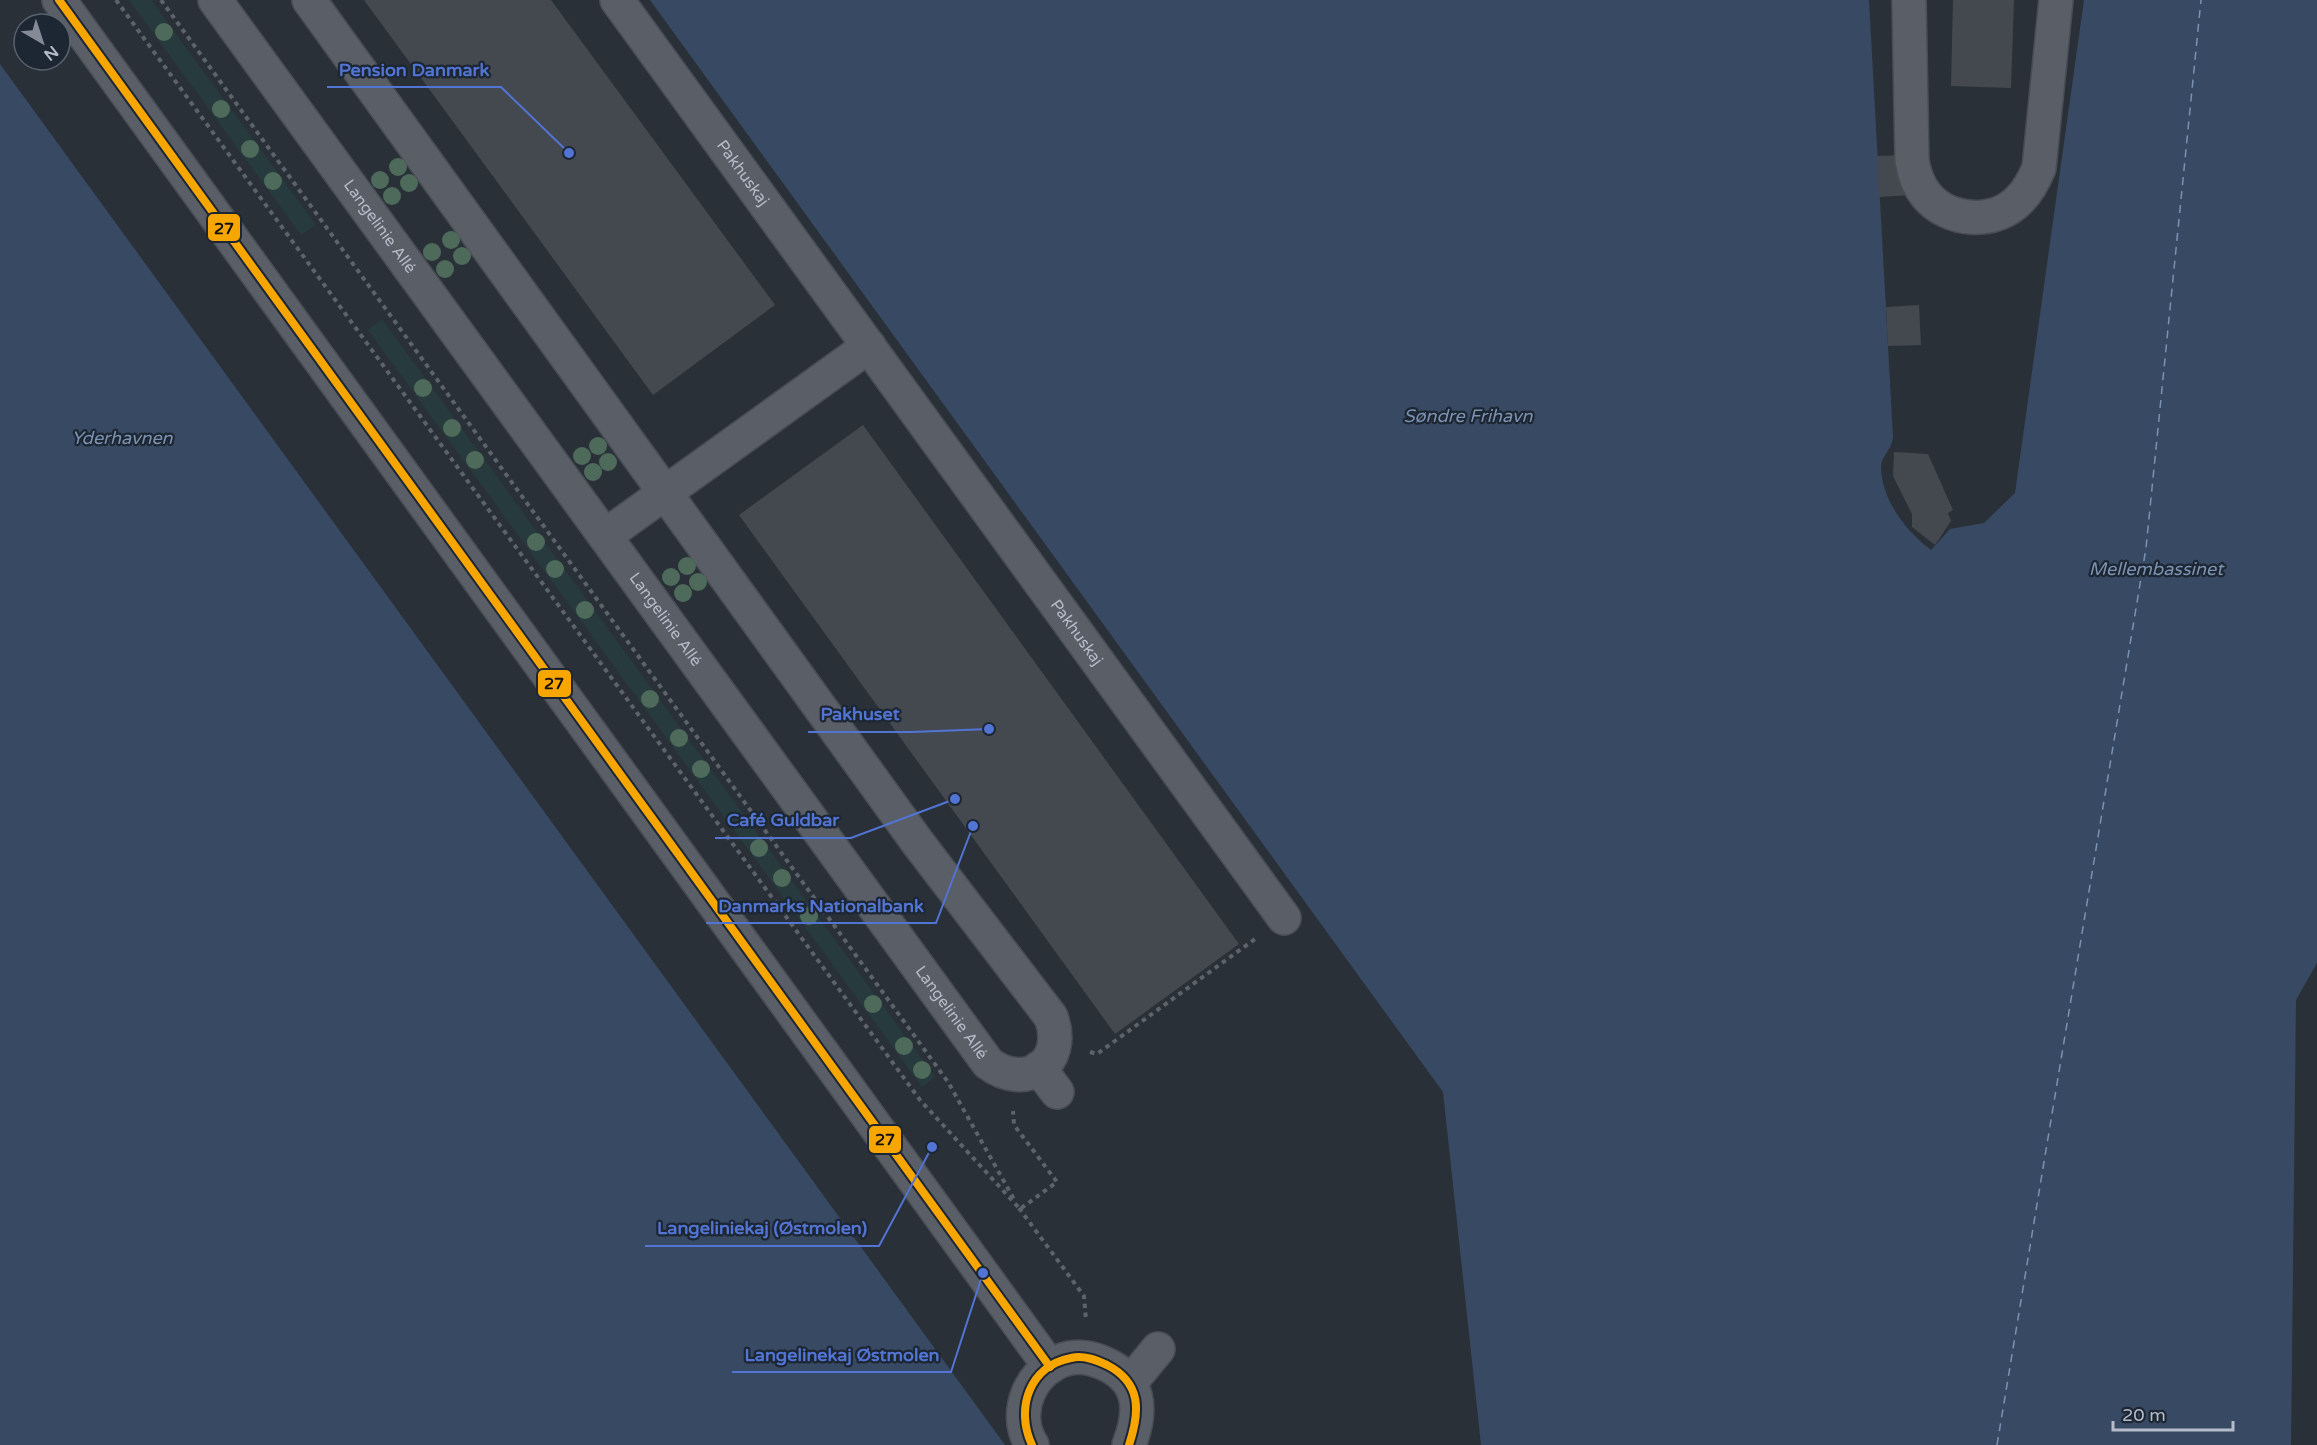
<svg xmlns="http://www.w3.org/2000/svg" width="2317" height="1445" viewBox="0 0 2317 1445" font-family="'Varela Round',sans-serif">
	<style>
		.green { fill: #273a3e }
		.water { fill: #384963 }
		.lines { fill: none; stroke-linecap: round; stroke-linejoin: round }
		.ferry { stroke: #7c92b1; stroke-width: 1.5; stroke-dasharray: 8 6; stroke-linecap: butt }
		.building { fill: #444950 }
		.minor-casing { stroke: #484c53; stroke-width: 36 }
		.path { stroke: #5d636a; stroke-width: 4; stroke-dasharray: 4.5 4.5; stroke-linecap: butt }
		.minor { stroke: #5a5e66; stroke-width: 33 }
		.bus-1-casing { stroke: #1d2633; stroke-width: 12 }
		.bus-1 { stroke: #f7a600; stroke-width: 8 }
		.tree { fill: #4e6a5a }
		.labels { text-anchor: middle; dominant-baseline: central; stroke-width: 4.5; stroke-linejoin: round; paint-order: stroke }
		.street-label { font-size: 16px; fill: #b4bcc9; stroke: #1d2633 }
		.water-label { font-size: 18px; font-style: italic; fill: #7c92b1; stroke: #1d2633 }
		.leader { fill: none; stroke: #5274d3; stroke-width: 2 }
		.callout-dot { fill: #5274d3; stroke: #1d2633; stroke-width: 2 }
		.callout-label { font-size: 18px; text-anchor: middle; font-weight: bold; fill: #5274d3; stroke: #1d2633; stroke-width: 4.5; stroke-linejoin: round; paint-order: stroke }
		.line-badge { stroke: #1d2633; stroke-width: 2 }
		.pale-badge-label { font-size: 16px; text-anchor: middle; font-weight: bold; fill: #111 }
	</style>
	<rect width="100%" height="100%" fill="#2a3038"/>
	<!-- green -->
	<g class="green">
		<polygon points="129,0 151,0 316,225 301,235"/>
		<polygon points="382,319 935,1077 922,1087 368,330"/>
	</g>
	<!-- water -->
	<g class="water">
		<path d="M650,0H1869L1893,437C1892,450 1881,456 1881,467C1882,501 1906,531 1931,550L1950,529L1984,523L2015,493L2084,0H2317V963L2296,1000L2291,1445H1481L1443,1092Z"/>
		<polygon points="0,64 1005,1445 0,1445"/>
	</g>
	<g class="lines">
		<!-- ferry -->
		<polyline class="ferry" points="1997,1445 2146,548 2201,0"/>
	</g>
	<!-- building -->
	<g class="building">
		<polygon points="364,0 551,0 775,305 653,395"/>
		<polygon points="1953,0 2014,0 2011,88 1951,86"/>
		<polygon points="1910,155 1912,195 1879,197 1877,156"/>
		<polygon points="1919,305 1921,345 1888,346 1886,307"/>
		<polygon points="863,425 1239,944 1115,1034 739,515"/>
		<polygon points="1894,452 1928,454 1953,510 1948,513 1951,521 1935,545 1912,527 1912,514 1893,476"/>
	</g>
	<g class="lines">
		<defs>
			<g id="minor">
				<polyline points="59,0 1050,1367"/>
				<path id="s1" d="M215,0L988,1063C1026,1092 1068,1063 1051,1017L918,843L309,0"/>
				<path id="s2" d="M617,0L1284,918"/>
				<path d="M1909,0L1912,161C1914,173 1918,185 1926,195C1948,222 1995,226 2020,199C2029,190 2034,180 2039,168L2056,0"/>
				<polyline points="605,536 869,346"/>
				<polyline points="1039,1068 1057,1092"/>
				<polyline points="1130,1383 1158,1349"/>
				<path d="M1032,1445C1011,1413 1031,1366 1070,1358C1081,1356 1091,1358 1101,1362C1141,1378 1143,1409 1129,1445"/>
			</g>
		</defs>
		<!-- minor casing -->
		<use href="#minor" class="minor-casing"/>
		<!-- path -->
		<g class="path">
			<polyline points="116,0 920,1100 1020,1209 1057,1182 1014,1125 1013,1111"/>
			<polyline points="161,0 948,1082 1015,1201"/>
			<polyline points="1090,1052 1097,1054 1255,939"/>
			<polyline points="1019,1208 1084,1296 1086,1320"/>
		</g>
		<!-- minor -->
		<use href="#minor" class="minor"/>
		<defs>
			<g id="bus-1">
				<polyline points="59,0 1050,1367"/>
				<path d="M1032,1445C1015,1409 1029,1366 1071,1358C1084,1355 1096,1360 1107,1365C1142,1383 1140,1412 1129,1445"/>
			</g>
		</defs>
		<!-- bus-1 casing -->
		<use href="#bus-1" class="bus-1-casing"/>
		<!-- bus-1 -->
		<use href="#bus-1" class="bus-1"/>
	</g>
	<!-- trees -->
	<g class="tree">
		<circle cx="164" cy="32" r="9"/>
		<circle cx="221" cy="109" r="9"/>
		<circle cx="250" cy="149" r="9"/>
		<circle cx="398" cy="167" r="9"/>
		<circle cx="380" cy="180" r="9"/>
		<circle cx="273" cy="181" r="9"/>
		<circle cx="409" cy="183" r="9"/>
		<circle cx="392" cy="196" r="9"/>
		<circle cx="451" cy="240" r="9"/>
		<circle cx="432" cy="252" r="9"/>
		<circle cx="462" cy="256" r="9"/>
		<circle cx="445" cy="269" r="9"/>
		<circle cx="423" cy="388" r="9"/>
		<circle cx="452" cy="428" r="9"/>
		<circle cx="598" cy="446" r="9"/>
		<circle cx="582" cy="456" r="9"/>
		<circle cx="475" cy="460" r="9"/>
		<circle cx="608" cy="462" r="9"/>
		<circle cx="593" cy="472" r="9"/>
		<circle cx="536" cy="542" r="9"/>
		<circle cx="687" cy="566" r="9"/>
		<circle cx="555" cy="569" r="9"/>
		<circle cx="671" cy="577" r="9"/>
		<circle cx="698" cy="582" r="9"/>
		<circle cx="683" cy="593" r="9"/>
		<circle cx="585" cy="610" r="9"/>
		<circle cx="650" cy="699" r="9"/>
		<circle cx="679" cy="738" r="9"/>
		<circle cx="701" cy="769" r="9"/>
		<circle cx="759" cy="848" r="9"/>
		<circle cx="782" cy="878" r="9"/>
		<circle cx="809" cy="916" r="9"/>
		<circle cx="873" cy="1004" r="9"/>
		<circle cx="904" cy="1046" r="9"/>
		<circle cx="922" cy="1070" r="9"/>
	</g>
	<g class="labels">
		<!-- street labels -->
		<g class="street-label">
			<text stroke="none"><textPath href="#s2" startOffset="214">Pakhuskaj</textPath></text>
			<text stroke="none"><textPath href="#s1" startOffset="280">Langelinie Allé</textPath></text>
			<text stroke="none"><textPath href="#s1" startOffset="766">Langelinie Allé</textPath></text>
			<text stroke="none"><textPath href="#s2" startOffset="782">Pakhuskaj</textPath></text>
			<text stroke="none"><textPath href="#s1" startOffset="1252">Langelinie Allé</textPath></text>
		</g>
		<!-- water labels -->
		<g class="water-label">
			<text x="1468" y="416">Søndre Frihavn</text>
			<text x="122" y="438">Yderhavnen</text>
			<text x="2156" y="569">Mellembassinet</text>
		</g>
	</g>
	<!-- callouts -->
	<path class="leader" d="M569 153L501 87H327M989 729L912 732H808M955 799L851 838H715M973 826L936 923H706M932 1147L879 1246H645M983 1273L951 1372H732"/>
	<g class="callout-dot">
		<circle cx="569" cy="153" r="6"/>
		<circle cx="989" cy="729" r="6"/>
		<circle cx="955" cy="799" r="6"/>
		<circle cx="973" cy="826" r="6"/>
		<circle cx="932" cy="1147" r="6"/>
		<circle cx="983" cy="1273" r="6"/>
	</g>
	<g class="callout-label">
		<text x="414" y="76">Pension Danmark</text>
		<text x="860" y="720">Pakhuset</text>
		<text x="783" y="826">Café Guldbar</text>
		<text x="821" y="912">Danmarks Nationalbank</text>
		<text x="762" y="1234">Langeliniekaj (Østmolen)</text>
		<text x="842" y="1361">Langelinekaj Østmolen</text>
	</g>
	<g class="line-badge">
		<rect x="207" y="213" width="34" height="29" rx="6" fill="#f7a600"/>
		<rect x="537" y="669" width="35" height="29" rx="6" fill="#f7a600"/>
		<rect x="868" y="1125" width="34" height="29" rx="6" fill="#f7a600"/>
	</g>
	<g class="pale-badge-label">
		<text x="224" y="234">27</text>
		<text x="554" y="689">27</text>
		<text x="885" y="1145">27</text>
	</g>
	<!-- north arrow -->
	<g transform="translate(42 42) rotate(141)"><circle r="28" fill="#1d2633" stroke="#59626f" stroke-width="1.5"/>
	<path d="M0-4.5L10 22L0 15L-10 22Z" fill="#848b96"/>
	<text y="-9" font-size="16" font-weight="bold" text-anchor="middle" fill="#b4bcc9">N</text>
	</g>
	<!-- scale -->
	<path d="M2113 1421v9h120v-9" fill="none" stroke="#b4bcc9" stroke-width="3"/>
	<text x="2122" y="1421" font-size="18" fill="#b4bcc9" stroke="#1d2633" stroke-width="4.5" paint-order="stroke">20 m</text>
</svg>
